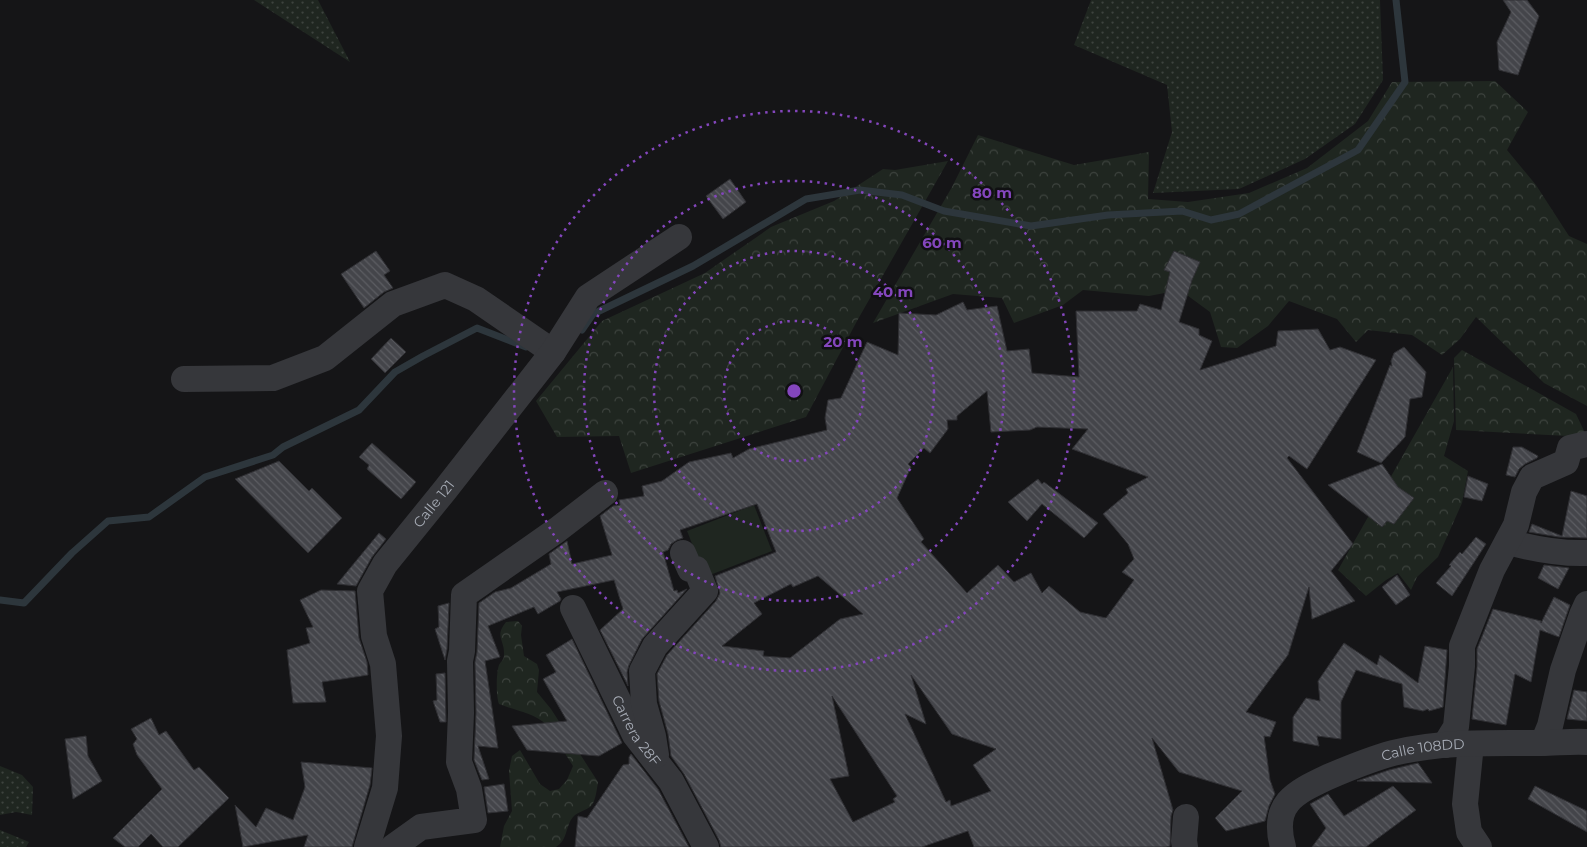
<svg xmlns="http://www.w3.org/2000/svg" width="1587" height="847" viewBox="0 0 1587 847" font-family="Montserrat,sans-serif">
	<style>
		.green { fill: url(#green-dots) }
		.forest { fill: url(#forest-crowns) }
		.pitch { fill: #1f2620 }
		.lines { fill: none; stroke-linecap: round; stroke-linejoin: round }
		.stream { stroke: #2d363c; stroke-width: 7 }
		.building { fill: url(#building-back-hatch); stroke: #2f2f33; fill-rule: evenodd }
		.minor { stroke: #36373b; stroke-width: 26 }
		.ring { fill: none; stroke: #8446bd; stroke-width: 2.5; stroke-dasharray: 2.5 5 }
		.labels { text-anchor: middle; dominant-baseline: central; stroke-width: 5; stroke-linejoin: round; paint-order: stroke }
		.street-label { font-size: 14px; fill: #a7acb6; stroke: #101012 }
		.centre { fill: #8446bd; stroke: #101012; stroke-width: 2.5 }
		.ring-label { font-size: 15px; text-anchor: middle; font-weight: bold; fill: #8446bd; stroke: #101012; stroke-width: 5; stroke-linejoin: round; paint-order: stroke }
	</style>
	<defs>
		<pattern id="green-dots" width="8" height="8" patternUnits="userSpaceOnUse" patternTransform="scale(1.25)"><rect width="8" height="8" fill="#1f2620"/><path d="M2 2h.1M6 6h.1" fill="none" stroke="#3d433e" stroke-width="1.8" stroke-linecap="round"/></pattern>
		<pattern id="forest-crowns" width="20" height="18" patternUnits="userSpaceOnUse" patternTransform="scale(1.25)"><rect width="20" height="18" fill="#1f2620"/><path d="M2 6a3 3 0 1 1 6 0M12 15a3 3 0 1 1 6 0" fill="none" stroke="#3d433e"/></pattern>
		<pattern id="building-back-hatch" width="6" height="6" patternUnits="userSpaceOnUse" patternTransform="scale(1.25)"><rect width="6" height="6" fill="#44454a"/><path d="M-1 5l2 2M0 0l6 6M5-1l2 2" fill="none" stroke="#5c5d62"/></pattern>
	</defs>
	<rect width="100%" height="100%" fill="#151517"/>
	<!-- green -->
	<g class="green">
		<polygon points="254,0 318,0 350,62"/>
		<polygon points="1091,0 1380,0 1383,80 1355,124 1305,159 1239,189 1153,193 1172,132 1167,85 1074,45"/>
		<polygon points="0,766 22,775 33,787 32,815 16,812 0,815"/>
		<polygon points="0,830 29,842 26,847 0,847"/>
	</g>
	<!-- forest -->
	<g class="forest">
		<polygon points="1495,81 1528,112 1507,150 1536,185 1569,236 1587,244 1587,406 1544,383 1476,317 1460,339 1442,355 1412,335 1368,330 1356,342 1337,319 1289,301 1268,326 1237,348 1221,347 1210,312 1180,290 1149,296 1083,290 1063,305 1014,323 1002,298 953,294 873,323 952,187 978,135 1074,165 1149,152 1148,199 1188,202 1249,193 1307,168 1368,121 1392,82"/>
		<polygon points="948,161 857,321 806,417 631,473 619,436 557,437 536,401 602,321 705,273 771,227 834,201 883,169 895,170"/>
		<polygon points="1462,350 1576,414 1587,437 1456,430 1454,358"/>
		<polygon points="1453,367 1454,421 1444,456 1468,471 1462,503 1438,557 1417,577 1411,590 1398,573 1386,580 1366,596 1338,570"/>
		<path d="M518,621L522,626L521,635L524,656L537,664L539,670L537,692L551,709L598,782C597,788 596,799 592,805C587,811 578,811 573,817C565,827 568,840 556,847H500L504,826L512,811L509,771L512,756L520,750L540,784L550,791L559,789L567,780L573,766L547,725C532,712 516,711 499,704C496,696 496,674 499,665C501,661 504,660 504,655C505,640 494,637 506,622Z"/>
	</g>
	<!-- pitch -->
	<polygon class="pitch" points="754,505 772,551 705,577 687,531"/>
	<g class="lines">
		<!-- stream -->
		<g class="stream">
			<polyline points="582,330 593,314 693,266 806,199 860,190 902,195 944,211 1031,226 1108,215 1182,211 1211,220 1239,214 1358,150 1405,82 1396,0"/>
			<polyline points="0,600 24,603 72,553 108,521 149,517 205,477 273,455 283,447 359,410 395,372 423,356 477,328 526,347"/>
		</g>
	</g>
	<!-- building -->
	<g class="building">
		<polygon points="1503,0 1527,0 1539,16 1518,75 1499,70 1497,42 1511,12"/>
		<polygon points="730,179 746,202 723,219 706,196"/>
		<polygon points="376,251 390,271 384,275 393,288 384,292 364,308 341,274"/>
		<path d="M1174,251L1200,262L1192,280L1179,322L1199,329V335L1212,341L1200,370L1276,346L1278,331L1318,329L1330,350L1340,347L1376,360L1307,469L1289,456L1287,458L1353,544L1331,571L1355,601L1312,619L1309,587L1288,655L1246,712L1276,722L1270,737L1264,736L1270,780L1275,794L1269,806L1265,821L1226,831L1215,818L1242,791L1179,772L1152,738L1173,810L1171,816L1170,846L1166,847H974L968,831L922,847H721L719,840L684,774L671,756L668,734L659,701L657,674L667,655L716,601L720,593L715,576L776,552L757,504L680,530L683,538L677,540L671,544L668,550L663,552L674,591L677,590L678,593L687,589L642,639L629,665L627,672L628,686L600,630L623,609L614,580L557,592L561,599L560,601L538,614L534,607L488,626L500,657L485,661L498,748L478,746L489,779L482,780L474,760L476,713L475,662L477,652L479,603L495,592L511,588L551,564L549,554L567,541L572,564L612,555L600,516L613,506L620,505L619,500L644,496L642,486L662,481L689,462L731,453L733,458L749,449L827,430L825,418L828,400L841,398L867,342L898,355L899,313L936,315L963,302L967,310L997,306L1007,351L1029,349L1032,373L1079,377L1076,311H1137L1140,304L1161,310L1170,272L1164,270ZM987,391L991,432L1030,430L1037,427L1088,429L1072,449L1148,477L1126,489L1128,493L1103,514L1128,544L1134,559L1122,572L1134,580L1106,618L1080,612L1049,586L1042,593L1031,573L1014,582L998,565L967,593L921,542L924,539L897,498L911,467L908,464L924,448L930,453L948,429L947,420H957V416ZM818,576L863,614L840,619L790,658L763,656L764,651L722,646L762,614L754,603L791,584L793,587ZM911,675L952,734L996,749L973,765L991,791L951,806L950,800L946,802L905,714L926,724ZM832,696L897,796L893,799L895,802L853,822L830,779L849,776Z"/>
		<polygon points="391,338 406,352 385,373 371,359"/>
		<polygon points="1404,347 1426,372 1422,397 1410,399 1405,437 1381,463 1357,452 1390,365 1392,366 1391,361 1394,353"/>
		<polygon points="372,443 416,482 401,499 367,469 369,465 359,457"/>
		<polygon points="1513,447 1522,447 1538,456 1537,458 1525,464 1519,469 1515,477 1506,475"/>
		<polygon points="279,461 309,491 312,488 342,518 308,553 235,479"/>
		<polygon points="1382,464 1398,487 1414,498 1394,524 1387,521 1382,527 1328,485"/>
		<polygon points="1468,476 1488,484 1482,501 1464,497"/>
		<polygon points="1038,479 1042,484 1044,482 1098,523 1084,538 1042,504 1027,521 1008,502"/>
		<polygon points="1571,491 1587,496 1587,538 1559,537 1529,532 1532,524 1562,536"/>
		<polygon points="379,533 386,539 372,557 356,586 337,584"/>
		<polygon points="1476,537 1486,544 1452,596 1436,583 1451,566 1449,565 1460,552 1462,554"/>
		<polygon points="1544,565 1569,568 1558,589 1538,578"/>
		<polygon points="1397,575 1410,595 1396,605 1382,587"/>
		<polygon points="321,590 355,591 359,638 367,662 368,675 322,682 326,702 293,703 287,650 310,643 306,628 313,627 300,600"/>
		<polygon points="1554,597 1570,605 1559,637 1540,630 1531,682 1515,674 1506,725 1472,719 1477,667 1477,649 1493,609 1541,621 1541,623"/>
		<polygon points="449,603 447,649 445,660 435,629 439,627 438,606"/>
		<polygon points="572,639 622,743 599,756 527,750 512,726 567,721 543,679 556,672 546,655"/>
		<polygon points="1344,643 1377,665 1380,655 1418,683 1425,646 1447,650 1443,707 1429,711 1428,709 1423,711 1404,707 1402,684 1356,670 1341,702 1341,739 1317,736 1319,746 1293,741 1293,717 1306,698 1320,701 1318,681"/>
		<polygon points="445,673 446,722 440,722 433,701 437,700 436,674"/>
		<polygon points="1574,690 1587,692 1587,721 1567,719"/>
		<polygon points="151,718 159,735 166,731 194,770 199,767 229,798 178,847 163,847 151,834 138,847 125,847 113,838 162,789 137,755 133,744 137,739 131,729"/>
		<polygon points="86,736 88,756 102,781 73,799 65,739"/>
		<polygon points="631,754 658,789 689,847 575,847 578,816 587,818 623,765 629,764 629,757"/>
		<polygon points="301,762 372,768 370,785 352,847 304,847 308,835 243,847 235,805 256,827 266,808 293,820 305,787"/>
		<polygon points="1418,763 1432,783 1357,781 1389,770"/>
		<polygon points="504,784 508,811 488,813 484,787"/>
		<polygon points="1393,786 1416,810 1366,847 1312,847 1326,828 1310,804 1328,794 1344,816"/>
		<polygon points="1535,786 1587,811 1587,832 1528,799"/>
	</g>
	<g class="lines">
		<!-- minor -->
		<g class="minor">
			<polyline points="184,379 273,378 325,358 393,304 445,285 476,299 553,352"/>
			<path d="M1508,542C1534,549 1560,554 1587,553"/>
			<path id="s1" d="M573,608L635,735L671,781L706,847"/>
			<polyline points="1543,743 1550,726 1563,670 1582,615 1587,604"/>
			<polyline points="1471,744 1465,804 1469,832 1479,847"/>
			<polyline points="1445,745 1456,727 1462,666 1462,646 1492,570 1516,525 1524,492 1532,477 1566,462 1570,448 1587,444"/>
			<polyline points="656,755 653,736 644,704 642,671 655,646 705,591 696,569 690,569 683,553"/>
			<path id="s2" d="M367,847L385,788L389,736L383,664L374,636L370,591L385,564L445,490L553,352L588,297L679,237"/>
			<polyline points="393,847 421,827 474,820 469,789 459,762 461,713 460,661 462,651 464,595 557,530 605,493"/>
			<polyline points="1185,847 1184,841 1186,817"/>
			<path id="s3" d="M1283,847C1271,804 1294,793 1328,777C1349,768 1371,759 1393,753C1441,741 1492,743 1541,743C1556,743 1572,741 1587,742"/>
		</g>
	</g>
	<!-- distance rings -->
	<g class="ring">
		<circle cx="794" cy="391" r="70"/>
		<circle cx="794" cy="391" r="140"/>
		<circle cx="794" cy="391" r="210"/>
		<circle cx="794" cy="391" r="280"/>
	</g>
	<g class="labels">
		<!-- street labels -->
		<g class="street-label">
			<text stroke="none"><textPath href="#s2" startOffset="369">Calle 121</textPath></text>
			<text stroke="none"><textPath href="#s1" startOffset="138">Carrera 28F</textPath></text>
			<text stroke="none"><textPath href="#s3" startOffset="194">Calle 108DD</textPath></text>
		</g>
	</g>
	<circle cx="794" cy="391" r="8" class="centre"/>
	<g class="ring-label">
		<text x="992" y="198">80 m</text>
		<text x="942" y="248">60 m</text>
		<text x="893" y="297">40 m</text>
		<text x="843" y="347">20 m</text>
	</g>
</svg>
